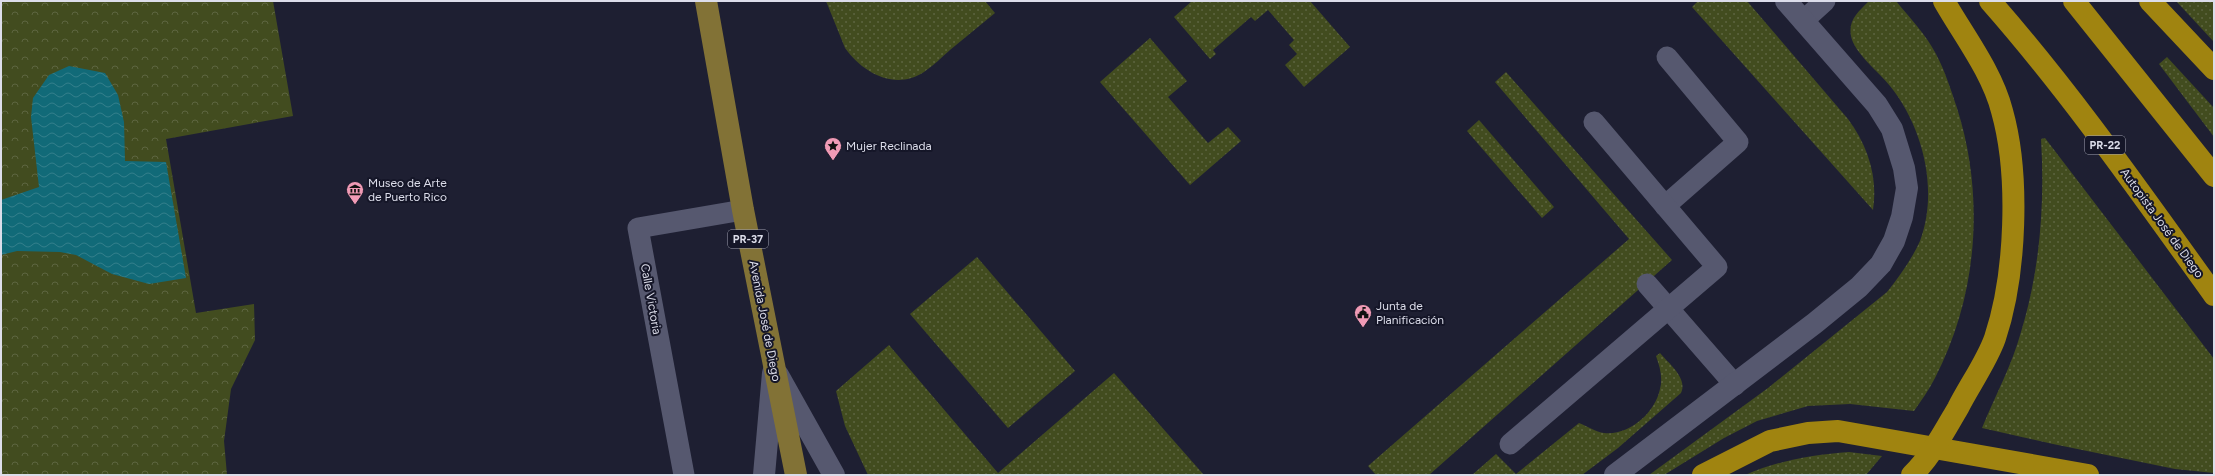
<svg xmlns="http://www.w3.org/2000/svg" width="2215" height="476" viewBox="0 0 2215 476" font-family="Figtree,sans-serif">
	<style>
		.grass { fill: url(#grass-dots) }
		.park { fill: url(#park-crowns) }
		.water { fill: url(#water-waves) }
		.lines { fill: none; stroke-linecap: round; stroke-linejoin: round }
		.service { stroke: #56586f; stroke-width: 21 }
		.minor { stroke: #56586f; stroke-width: 22 }
		.tertiary { stroke: #56586f; stroke-width: 22 }
		.primary { stroke: #827236; stroke-width: 22 }
		.motorway { stroke: #a08410; stroke-width: 22 }
		.labels { text-anchor: middle; dominant-baseline: central; stroke-width: 4; stroke-linejoin: round; paint-order: stroke }
		.shield { fill: #151628; stroke: #a0a1b0; stroke-width: 1 }
		.shield-label { font-size: 11px; font-weight: bold; fill: #dcddea }
		.poi-label { font-size: 12px; fill: #dcddea; stroke: #151628; text-anchor: start }
		.street-label { font-size: 12px; fill: #dcddea; stroke: #151628 }
	</style>
	<defs>
		<pattern id="grass-dots" width="8" height="8" patternUnits="userSpaceOnUse"><rect width="8" height="8" fill="#424c1f"/><path d="M2 2h.1M6 6h.1" fill="none" stroke="#5d6540" stroke-width="1.8" stroke-linecap="round"/></pattern>
		<pattern id="park-crowns" width="20" height="18" patternUnits="userSpaceOnUse"><rect width="20" height="18" fill="#424c1f"/><path d="M2 6a3 3 0 1 1 6 0M12 15a3 3 0 1 1 6 0" fill="none" stroke="#5d6540"/></pattern>
		<pattern id="water-waves" width="16" height="10" patternUnits="userSpaceOnUse"><rect width="16" height="10" fill="#116a78"/><path d="M0 5q4-4 8 0t8 0" fill="none" stroke="#337f8b"/></pattern>
	</defs>
	<rect width="100%" height="100%" fill="#1e1f32"/>
	<!-- grass -->
	<g class="grass">
		<path d="M826,1H985L995,13C980,25 965,38 950,50C942,57 933,66 924,72C895,91 863,73 845,48Z"/>
		<polygon points="1192,1 1310,1 1350,47 1304,87 1285,65 1297,54 1289,45 1294,40 1268,10 1255,21 1251,17 1213,50 1216,54 1210,59 1174,17"/>
		<path d="M1698,1H1747L1848,119C1868,146 1878,177 1873,210L1692,7Z"/>
		<path d="M1869,1H1896C1910,18 1926,35 1936,54C1945,71 1951,90 1957,108C1985,196 1978,295 1935,378C1929,390 1921,401 1914,411L1850,404L1808,406L1757,421L1724,438L1664,475H1649L1768,388L1887,292C1899,277 1912,259 1920,241C1939,190 1923,127 1890,86C1880,73 1854,53 1851,36C1848,20 1858,12 1869,1Z"/>
		<polygon points="2176,1 2214,1 2214,42"/>
		<polygon points="1150,38 1187,81 1168,97 1208,143 1228,127 1241,141 1190,185 1100,82"/>
		<polygon points="2167,57 2214,108 2214,137 2159,64"/>
		<polygon points="1506,72 1672,260 1429,475 1376,475 1368,466 1629,239 1495,82"/>
		<polygon points="1479,120 1554,207 1542,218 1467,131"/>
		<path d="M2045,138L2214,359V473L2175,469L2053,444L1982,428C1995,396 2012,365 2021,332C2040,270 2045,204 2041,139Z"/>
		<polygon points="977,257 1075,371 1008,428 910,314"/>
		<polygon points="889,345 998,473 1114,373 1204,475 868,475 845,426 836,391"/>
		<path d="M1660,353C1669,364 1688,378 1681,393L1618,448L1582,475H1472L1496,454L1516,474L1579,423C1587,426 1596,432 1604,433C1629,436 1655,413 1660,389C1663,378 1660,367 1656,356Z"/>
		<path d="M1849,452L1882,456L1866,475H1745C1780,460 1812,455 1849,452Z"/>
	</g>
	<!-- park -->
	<polygon class="park" points="1,1 273,1 293,116 166,139 196,313 254,304 255,340 231,389 224,441 227,475 1,475"/>
	<!-- water -->
	<polygon class="water" points="69,66 105,73 118,95 124,122 125,161 166,162 186,278 149,284 112,274 76,255 60,252 17,251 1,255 1,200 39,187 31,117 33,98 49,75"/>
	<g class="lines">
		<!-- service -->
		<g class="service">
			<polyline points="1803,21 1825,1"/>
			<polyline points="1665,206 1738,142 1667,57"/>
			<polyline points="1647,284 1735,385"/>
			<polyline points="1510,444 1717,267 1594,122"/>
			<polyline points="684,475 638,228 743,210"/>
		</g>
		<!-- minor -->
		<polyline class="minor" points="1615,475 1815,323 1859,287 1881,264 1894,241 1902,217 1907,188 1904,168 1892,129 1877,105 1786,1"/>
		<!-- tertiary -->
		<g class="tertiary">
			<polyline points="778,375 834,475"/>
			<polyline points="764,475 773,373"/>
		</g>
		<!-- primary -->
		<polyline class="primary" points="706,1 743,210 796,475"/>
		<!-- motorway -->
		<g class="motorway">
			<path d="M1990,1C2071,93 2142,195 2214,295"/>
			<polyline points="2074,1 2214,176"/>
			<polyline points="2150,1 2214,69"/>
			<polyline points="1703,475 1770,441 1808,433 1838,431 2088,475"/>
			<path d="M1912,475C1931,457 1945,430 1958,408C1969,386 1987,361 1995,338C2016,275 2020,175 2002,111C1992,72 1964,36 1944,1"/>
		</g>
	</g>
	<!-- icons -->
	<defs>
		<symbol id="sight-pin" viewBox="-11 -11 22 30"><path d="M0 17L-7.5 6A9.5 9.5 0 1 1 7.5 6Z" fill="#f09ab5" stroke="#151628"/><path d="M0-6L1.8-2.2L6-1.7L2.9 1.2L3.7 5.4L0 3.3L-3.7 5.4L-2.9 1.2L-6-1.7L-1.8-2.2Z" fill="#111"/></symbol>
		<symbol id="museum-pin" viewBox="-11 -11 22 30"><path d="M0 17L-7.5 6A9.5 9.5 0 1 1 7.5 6Z" fill="#f09ab5" stroke="#151628"/><path d="M0-6L6-3V-2H-6V-3ZM-5-1h2V3h-2ZM-1-1h2V3h-2ZM3-1h2V3H3ZM-6 4H6V6H-6Z" fill="#111"/></symbol>
		<symbol id="civic-pin" viewBox="-11 -11 22 30"><path d="M0 17L-7.5 6A9.5 9.5 0 1 1 7.5 6Z" fill="#f09ab5" stroke="#151628"/><path d="M-.6-6.5H3V-4.5H.6V-3L4-1V1h2V6H-6V1h2V-1L-.6-3ZM-1.2 2.5V6h2.4V2.5Z" fill="#111"/></symbol>
	</defs>
	<g fill-rule="evenodd">
		<use href="#sight-pin" x="823" y="136" width="20" height="27"/>
		<use href="#museum-pin" x="345" y="180" width="20" height="27"/>
		<use href="#civic-pin" x="1353" y="303" width="20" height="27"/>
	</g>
	<g class="labels">
		<!-- shield labels -->
		<g class="shield">
			<rect x="2085" y="136" width="40" height="18" rx="3"/>
			<rect x="728" y="230" width="40" height="18" rx="3"/>
		</g>
		<g class="shield-label">
			<text x="2105" y="145">PR-22</text>
			<text x="748" y="239">PR-37</text>
		</g>
		<!-- poi labels -->
		<g class="poi-label">
			<text x="846" y="146">Mujer Reclinada</text>
			<text x="368" y="183">Museo de Arte<tspan x="368" dy="14">de Puerto Rico</tspan></text>
			<text x="1376" y="306">Junta de<tspan x="1376" dy="14">Planificación</tspan></text>
		</g>
		<!-- street labels -->
		<g class="street-label">
			<text transform="translate(2162 223) rotate(54)">Autopista José de Diego</text>
			<text transform="translate(651 299) rotate(80)">Calle Victoria</text>
			<text transform="translate(765 321) rotate(79)">Avenida José de Diego</text>
		</g>
	</g>
	<!-- border -->
	<rect width="2215" height="476" fill="none" stroke="#dcddea" stroke-width="4"/>
</svg>
